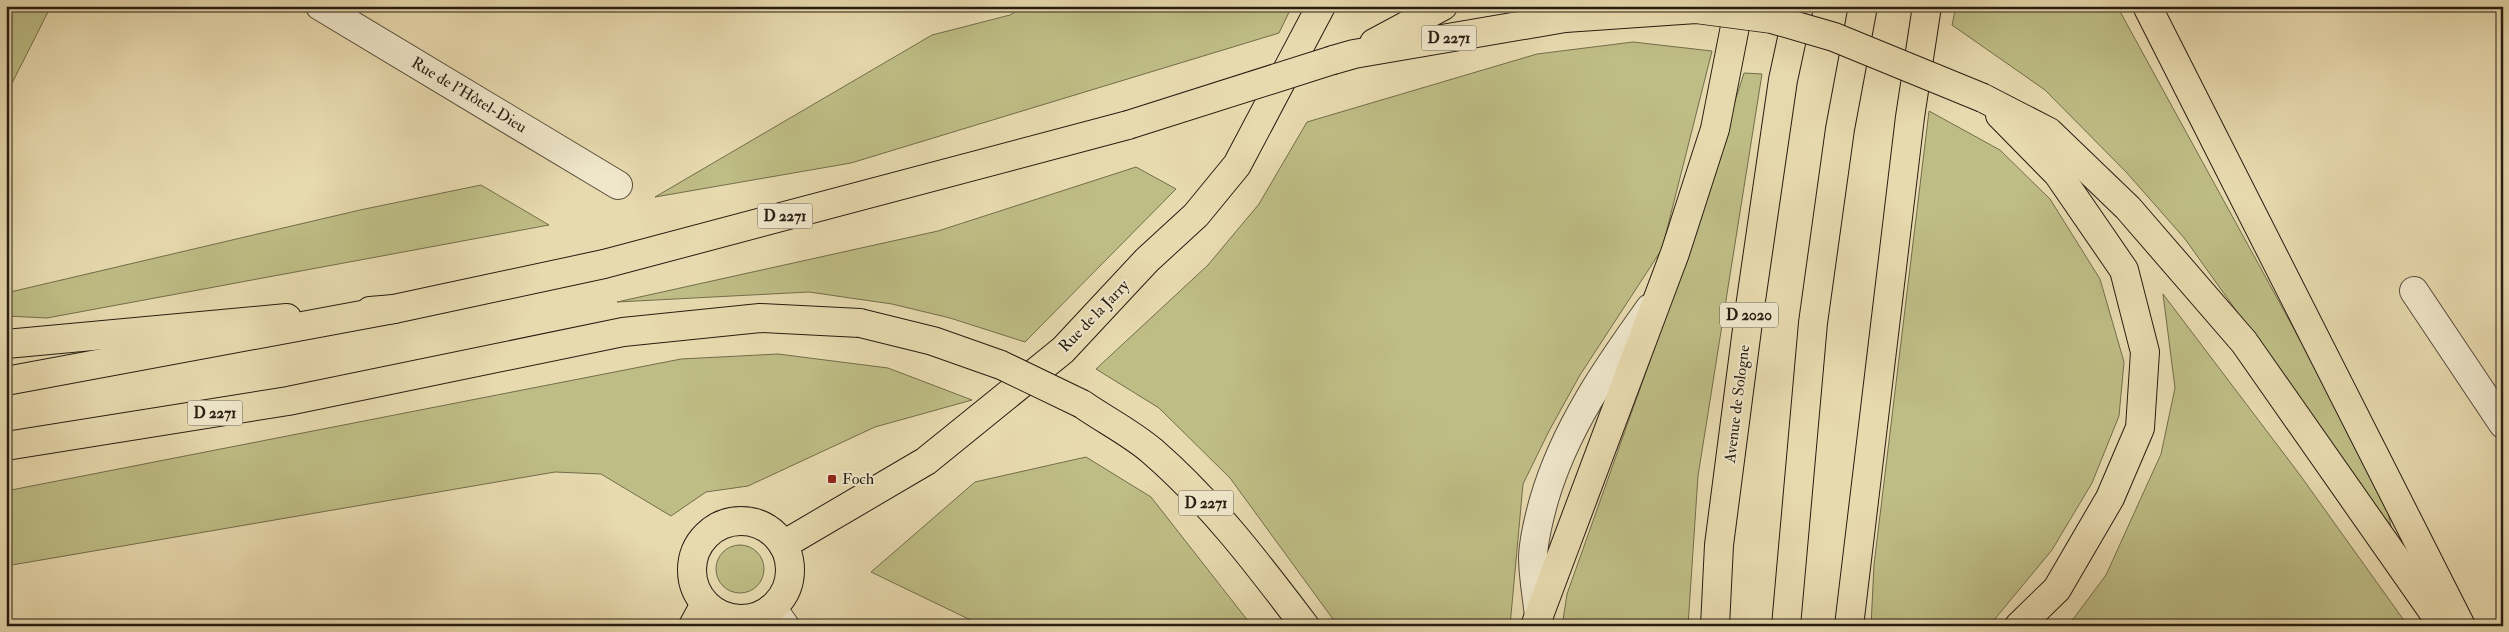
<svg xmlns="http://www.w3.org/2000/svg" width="2509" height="632" viewBox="0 0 2509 632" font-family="'IM FELL Double Pica',serif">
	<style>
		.green { fill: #bebd85; stroke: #726d4b }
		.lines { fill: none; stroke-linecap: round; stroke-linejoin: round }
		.minor-casing { stroke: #574c38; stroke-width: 30 }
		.major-casing { stroke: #271d11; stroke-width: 30 }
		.highway-casing { stroke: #271d11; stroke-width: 30 }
		.minor { stroke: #f0e7cb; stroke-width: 28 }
		.major { stroke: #e8daaf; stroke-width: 28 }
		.highway { stroke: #e8daaf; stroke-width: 28 }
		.major-bridge-casing { stroke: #271d11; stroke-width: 30; stroke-linecap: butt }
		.major-bridge { stroke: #e8daaf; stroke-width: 28 }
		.poi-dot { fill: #8f2418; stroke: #f0e7cb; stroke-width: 2 }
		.labels { text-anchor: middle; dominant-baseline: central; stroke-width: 4; stroke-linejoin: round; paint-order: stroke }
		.shield { fill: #f0e7cb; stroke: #635a49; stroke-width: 1 }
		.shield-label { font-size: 15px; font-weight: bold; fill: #271d11 }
		.street-label { font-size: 16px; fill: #271d11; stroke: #f0e7cb }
		.poi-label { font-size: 16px; fill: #271d11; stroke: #f0e7cb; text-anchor: start }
	</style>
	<rect width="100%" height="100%" fill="#e8daaf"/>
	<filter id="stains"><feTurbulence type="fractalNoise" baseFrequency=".004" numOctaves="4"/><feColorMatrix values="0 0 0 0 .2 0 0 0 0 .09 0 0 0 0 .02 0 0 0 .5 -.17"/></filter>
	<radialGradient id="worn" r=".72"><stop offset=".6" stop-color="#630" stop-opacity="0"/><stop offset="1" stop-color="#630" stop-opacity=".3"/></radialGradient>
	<!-- green -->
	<g class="green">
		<polygon points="6,6 51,6 6,95"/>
		<polygon points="1025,6 1292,6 1279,33 851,163 655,197 932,35 1010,15"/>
		<polygon points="1956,6 2117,6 2385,495 2391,527 2185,239 2127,173 2045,90 1952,25"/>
		<polygon points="1633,42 1712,51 1662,249 1580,375 1549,431 1523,484 1510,626 1338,626 1230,478 1159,408 1096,369 1208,265 1259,204 1307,122 1537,54"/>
		<polygon points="1744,73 1762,74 1698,476 1688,626 1562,626 1567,594 1668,310"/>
		<polygon points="1929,111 2000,150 2050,199 2100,279 2124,362 2119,416 2092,483 2052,550 1989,626 1871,626 1874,565"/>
		<polygon points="1136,167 1176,189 1025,342 950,318 892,304 809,292 617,302 938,231"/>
		<polygon points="481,185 549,225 47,318 6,316 6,293 360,210"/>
		<polygon points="2163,294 2300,475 2408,626 2068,626 2106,575 2161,454 2175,388"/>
		<polygon points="778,354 888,368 972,400 875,427 748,486 706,492 671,516 601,474 555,472 6,566 6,491 681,359"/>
		<polygon points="1086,457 1151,497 1252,626 983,626 871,572 975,482"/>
		<circle cx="740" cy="569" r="24"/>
	</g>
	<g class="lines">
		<defs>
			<g id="minor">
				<polyline points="320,6 618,185"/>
				<polyline points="2414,291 2503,424"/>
				<polyline points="772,608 785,626"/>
				<path d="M1539,616C1537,597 1533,576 1533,556C1534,537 1539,518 1544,500C1565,428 1607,368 1650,308"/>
			</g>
			<g id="major">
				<polyline points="2147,6 2461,626"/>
				<polyline points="1374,43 1443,6"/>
				<polyline points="1333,60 1354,54 1565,18"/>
				<polyline points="1983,98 2049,132 2128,208 2244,342 2443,626"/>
				<polyline points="2000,115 2058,174 2124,270 2145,352 2140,428 2110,498 2057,589 2019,626"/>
				<polyline points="370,311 394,309 604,264 1128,125"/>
				<polyline points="6,344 287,318"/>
				<path d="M1082,404C1105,420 1131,433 1152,451C1211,502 1258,564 1305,626"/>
				<polyline points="6,446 288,401 623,332 760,318 860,323"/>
				<circle cx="741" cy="570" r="49"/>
				<polyline points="783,545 926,461 1063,350 1147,260 1196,215 1237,165 1321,6"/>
				<polyline points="693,626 705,604"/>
				<polyline points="1535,626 1675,253 1715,129 1739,6"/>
				<polyline points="1715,626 1719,545 1749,314 1783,80 1799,6"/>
				<polyline points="1786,626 1813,323 1840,129 1863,6"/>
				<polyline points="1849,626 1910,117 1927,6"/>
			</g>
			<polyline id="highway" points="6,381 394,309"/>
		</defs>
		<!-- minor casing -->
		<use href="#minor" class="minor-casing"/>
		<!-- major casing -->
		<use href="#major" class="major-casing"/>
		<!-- highway casing -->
		<use href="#highway" class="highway-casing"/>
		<!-- minor -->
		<use href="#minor" class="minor"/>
		<!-- major -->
		<use href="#major" class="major"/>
		<!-- highway -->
		<use href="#highway" class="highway"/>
		<defs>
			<g id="major-bridge">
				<polyline points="1565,18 1696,9 1772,19 1834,37 1983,98"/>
				<polyline points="1128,125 1333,60"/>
				<polyline points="860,323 933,341 1001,365 1082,404"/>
			</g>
		</defs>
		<!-- major-bridge casing -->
		<use href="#major-bridge" class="major-bridge-casing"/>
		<!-- major-bridge -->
		<use href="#major-bridge" class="major-bridge"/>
	</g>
	<!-- markers -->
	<rect class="poi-dot" x="827" y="474" width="10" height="10" rx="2.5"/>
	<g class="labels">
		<!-- shield labels -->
		<g class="shield">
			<rect x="1421.5" y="25.5" width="55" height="25" rx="4"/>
			<rect x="757.5" y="203.5" width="55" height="25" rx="4"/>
			<rect x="1720" y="302.5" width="58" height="25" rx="4"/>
			<rect x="187.5" y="400.5" width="55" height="25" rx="4"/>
			<rect x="1178.5" y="490.5" width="55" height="25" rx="4"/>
		</g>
		<g class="shield-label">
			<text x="1449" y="38">D 2271</text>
			<text x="785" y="216">D 2271</text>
			<text x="1749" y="315">D 2020</text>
			<text x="215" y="413">D 2271</text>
			<text x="1206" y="503">D 2271</text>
		</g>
		<!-- street labels -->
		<g class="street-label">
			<text transform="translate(469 95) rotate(31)">Rue de l'Hôtel-Dieu</text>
			<text transform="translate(1094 316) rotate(-46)">Rue de la Jarry</text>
			<text transform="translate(1737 404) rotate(-83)">Avenue de Sologne</text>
		</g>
		<!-- poi labels -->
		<g class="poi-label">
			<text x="842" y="479">Foch</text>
		</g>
	</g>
	<!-- margin -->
	<rect width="2509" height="632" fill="none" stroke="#e8daaf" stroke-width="25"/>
	<rect x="8" y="8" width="2494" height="617" fill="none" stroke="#271d11" stroke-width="2.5"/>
	<rect x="12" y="12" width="2484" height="607" fill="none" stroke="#271d11"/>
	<rect width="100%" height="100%" filter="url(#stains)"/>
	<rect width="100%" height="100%" fill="url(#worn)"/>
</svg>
